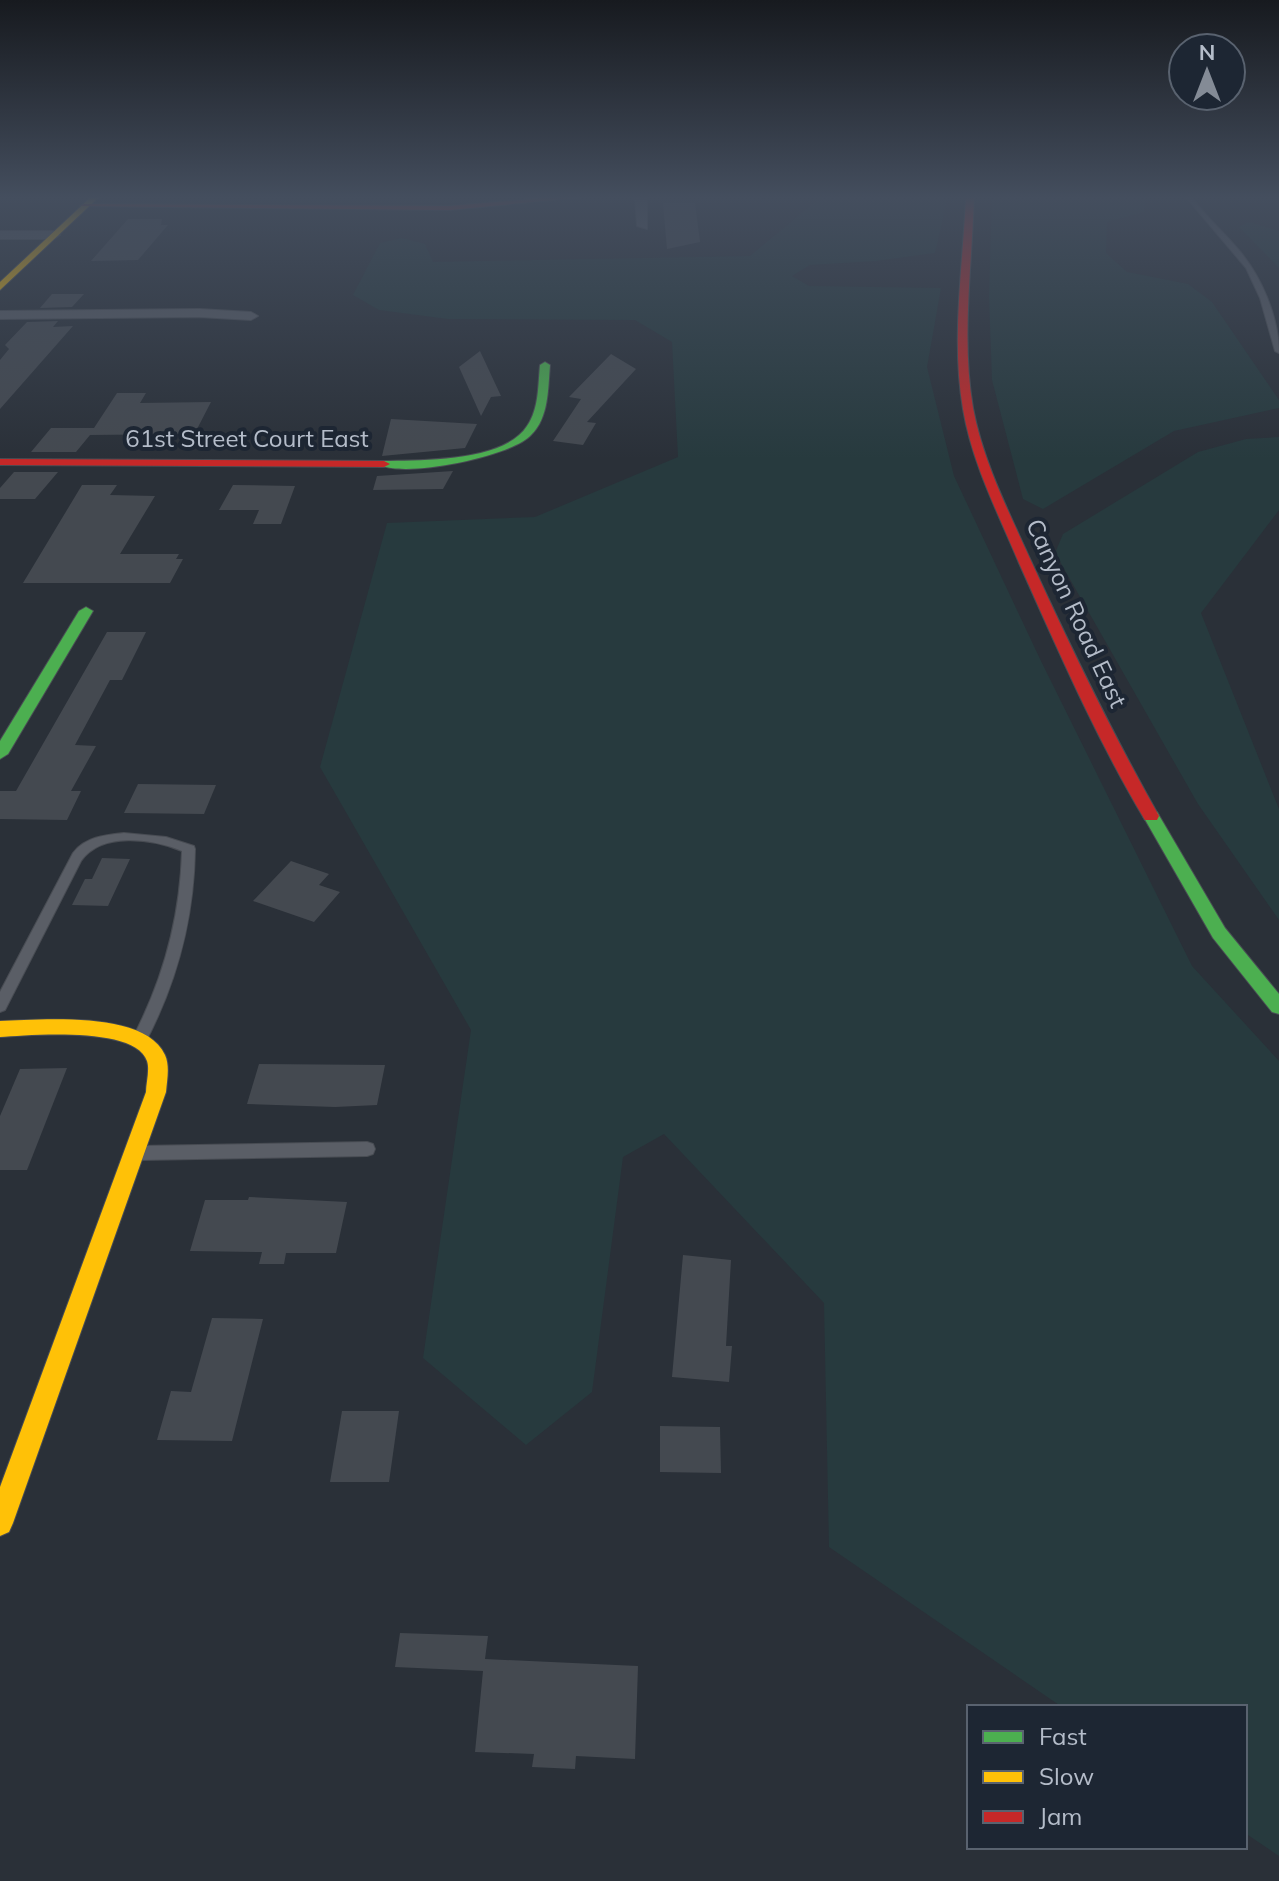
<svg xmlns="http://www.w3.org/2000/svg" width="1279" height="1881" viewBox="0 0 1279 1881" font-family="Mulish,sans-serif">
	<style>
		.green { fill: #273a3e }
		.building { fill: #444950 }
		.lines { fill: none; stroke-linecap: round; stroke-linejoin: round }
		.lane-casing { stroke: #484c53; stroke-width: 2 }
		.street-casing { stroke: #484c53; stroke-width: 2 }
		.fast-casing { stroke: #484c53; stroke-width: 2 }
		.slow-casing { stroke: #484c53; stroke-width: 2 }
		.jam-casing { stroke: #484c53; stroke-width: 2 }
		.lane { fill: #5a5e66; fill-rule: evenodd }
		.street { fill: #5a5e66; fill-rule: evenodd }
		.fast { fill: #4caf50; fill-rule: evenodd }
		.slow { fill: #ffc107; fill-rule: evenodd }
		.jam { fill: #c62828; fill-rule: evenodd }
		.labels { text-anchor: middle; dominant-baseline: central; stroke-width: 8; stroke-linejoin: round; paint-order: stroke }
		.far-street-label { font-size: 24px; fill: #b4bcc9; stroke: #1d2633 }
	</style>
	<rect width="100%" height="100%" fill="#2a3038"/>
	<!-- green -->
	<g class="green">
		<polygon points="822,196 948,196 935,253 876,261 810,265 792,276 809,286 941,288 927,367 954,476 1040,659 1192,966 1279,1061 1279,1856 1245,1833 1245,1707 1062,1707 829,1547 824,1303 664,1134 623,1157 592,1392 526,1445 423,1358 471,1030 320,767 387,523 535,517 678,457 672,342 635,320 448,319 379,310 353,295 380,243 402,238 425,244 433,262 750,256"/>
		<polygon points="992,196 1146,196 1144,212 1107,222 1106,253 1127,272 1188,284 1212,302 1279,400 1279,408 1174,431 1043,509 1023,499 992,380 989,296"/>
		<polygon points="1249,222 1279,231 1279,268 1239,227"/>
		<polygon points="1279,437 1279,510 1201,613 1279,809 1279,920 1198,804 1055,553 1063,534 1198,452 1246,439"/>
	</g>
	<!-- building -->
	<g class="building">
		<polygon points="663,203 695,203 700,242 667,249"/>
		<polygon points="128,219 162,219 161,225 168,225 138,260 91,261"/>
		<polygon points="52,294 84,294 72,307 40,308"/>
		<polygon points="58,321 53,327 73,326 0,409 0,360 9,349 5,345 27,322"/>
		<polygon points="480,351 501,396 491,397 481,416 459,367"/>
		<polygon points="611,354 636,369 587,422 596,423 583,445 553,441 581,399 569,397"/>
		<polygon points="117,393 146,393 140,403 211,402 196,431 187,431 185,434 90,435 76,452 31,452 51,428 94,428"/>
		<polygon points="391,419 477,424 465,448 382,456"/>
		<polygon points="453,471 443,489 373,490 377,476"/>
		<polygon points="14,472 58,472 35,499 0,499 0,488"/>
		<polygon points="82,485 117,485 110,495 155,496 120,554 179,554 176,559 183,559 170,583 23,583"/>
		<polygon points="233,485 295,486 281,524 253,524 259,510 219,510"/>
		<polygon points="107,632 146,632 122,680 110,680 75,745 96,746 71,791 81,791 67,820 0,819 0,791 16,791"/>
		<polygon points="138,784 216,785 204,814 124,813"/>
		<polygon points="102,858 130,859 108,906 72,905 85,879 92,879"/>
		<polygon points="291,861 329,874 319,885 340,892 314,922 253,901"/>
		<polygon points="259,1064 385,1065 377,1105 335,1107 247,1104"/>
		<polygon points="67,1068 27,1170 0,1170 0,1116 20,1069"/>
		<polygon points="249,1197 347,1202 336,1253 286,1253 284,1264 259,1264 262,1252 190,1251 205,1200 248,1200"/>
		<polygon points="683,1255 731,1260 726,1346 732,1346 729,1382 672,1377"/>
		<polygon points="212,1318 263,1319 232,1441 157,1440 171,1391 191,1392"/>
		<polygon points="342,1411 399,1411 389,1482 330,1482"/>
		<polygon points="660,1426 720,1427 721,1473 660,1472"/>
		<polygon points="400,1633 488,1636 485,1659 638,1666 635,1759 576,1756 575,1769 532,1767 534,1754 475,1752 483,1671 395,1667"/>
	</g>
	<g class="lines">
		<defs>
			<g id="lane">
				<path d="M1185,196H1191C1204,215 1222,230 1237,248C1261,275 1279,317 1279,353L1275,351L1260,298L1246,268Z"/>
				<path d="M124,833L166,837L194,846L195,849C194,920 177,983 144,1045H134L131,1041C163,981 180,919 182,851C153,839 102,831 81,861L5,1010L0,1012V992L73,853C85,837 105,835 124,833Z"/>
				<polygon points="367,1142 373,1144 375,1149 373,1154 367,1156 139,1160 133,1158 131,1153 133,1148 139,1146"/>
			</g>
			<g id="street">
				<polygon points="635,196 647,196 647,229 637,226"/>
				<polygon points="0,231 54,231 60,235 54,239 0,239"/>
				<polygon points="199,309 251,312 258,316 251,320 199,317 0,319 0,311"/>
			</g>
			<g id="fast">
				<path d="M545,362L550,365C548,388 549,418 531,435C511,457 402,479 378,464L384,461C422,460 504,462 527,426C539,409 538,385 540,365Z"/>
				<polygon points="86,607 93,611 8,754 0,759 0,741 79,611"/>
				<polygon points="1151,811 1157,812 1225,928 1279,994 1279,1014 1272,1012 1213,938 1143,816"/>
			</g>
			<g id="slow">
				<polygon points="92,196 100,196 0,290 0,282"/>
				<path d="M0,1021C40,1020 145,1010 165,1055C170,1066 167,1080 166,1092L13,1523L9,1532L0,1536V1487L146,1092C146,1083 150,1070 147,1061C136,1026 30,1035 0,1037Z"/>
			</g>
			<g id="jam">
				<polygon points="567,196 593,196 450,210 80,206 84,204 450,206"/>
				<path d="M966,196H974C972,266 961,338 973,408C983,462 1009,512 1031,561C1071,648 1112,733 1159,816L1157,820H1145C1096,738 1058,650 1019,563C998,513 972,463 963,409C951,339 963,266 966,196Z"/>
				<polygon points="0,459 384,461 390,464 384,467 0,465"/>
			</g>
		</defs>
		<!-- lane casing -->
		<use href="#lane" class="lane-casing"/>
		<!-- street casing -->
		<use href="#street" class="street-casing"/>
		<!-- fast casing -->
		<use href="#fast" class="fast-casing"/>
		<!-- slow casing -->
		<use href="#slow" class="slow-casing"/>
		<!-- jam casing -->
		<use href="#jam" class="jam-casing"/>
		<!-- lane -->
		<use href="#lane" class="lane"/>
		<!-- street -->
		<use href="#street" class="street"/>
		<!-- fast -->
		<use href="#fast" class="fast"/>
		<!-- slow -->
		<use href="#slow" class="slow"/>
		<!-- jam -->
		<use href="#jam" class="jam"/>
	</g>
	<!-- sky -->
	<linearGradient id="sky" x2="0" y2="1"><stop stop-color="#171a1f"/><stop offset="0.43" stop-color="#444e5e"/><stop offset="1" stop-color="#444e5e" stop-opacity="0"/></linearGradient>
	<rect width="1279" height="459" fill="url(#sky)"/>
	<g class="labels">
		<!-- far-street labels -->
		<g class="far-street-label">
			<text x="247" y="438">61st Street Court East</text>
			<text transform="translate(1077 613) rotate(65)">Canyon Road East</text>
		</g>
	</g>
	<!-- legend -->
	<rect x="967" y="1705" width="280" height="144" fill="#1d2633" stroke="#59626f" stroke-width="2"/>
	<rect x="983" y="1731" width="40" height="12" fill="#4caf50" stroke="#59626f" stroke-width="2"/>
	<text x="1039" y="1745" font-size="24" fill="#b4bcc9">Fast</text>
	<rect x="983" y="1771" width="40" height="12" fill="#ffc107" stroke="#59626f" stroke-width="2"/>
	<text x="1039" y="1785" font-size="24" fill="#b4bcc9">Slow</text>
	<rect x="983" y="1811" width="40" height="12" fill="#c62828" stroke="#59626f" stroke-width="2"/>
	<text x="1039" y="1825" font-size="24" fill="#b4bcc9">Jam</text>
	<!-- north arrow -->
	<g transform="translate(1207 72)"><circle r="38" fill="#1d2633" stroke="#59626f" stroke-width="2"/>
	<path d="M0-6L14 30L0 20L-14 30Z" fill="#848b96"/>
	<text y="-12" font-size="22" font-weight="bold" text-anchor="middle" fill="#b4bcc9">N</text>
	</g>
</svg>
